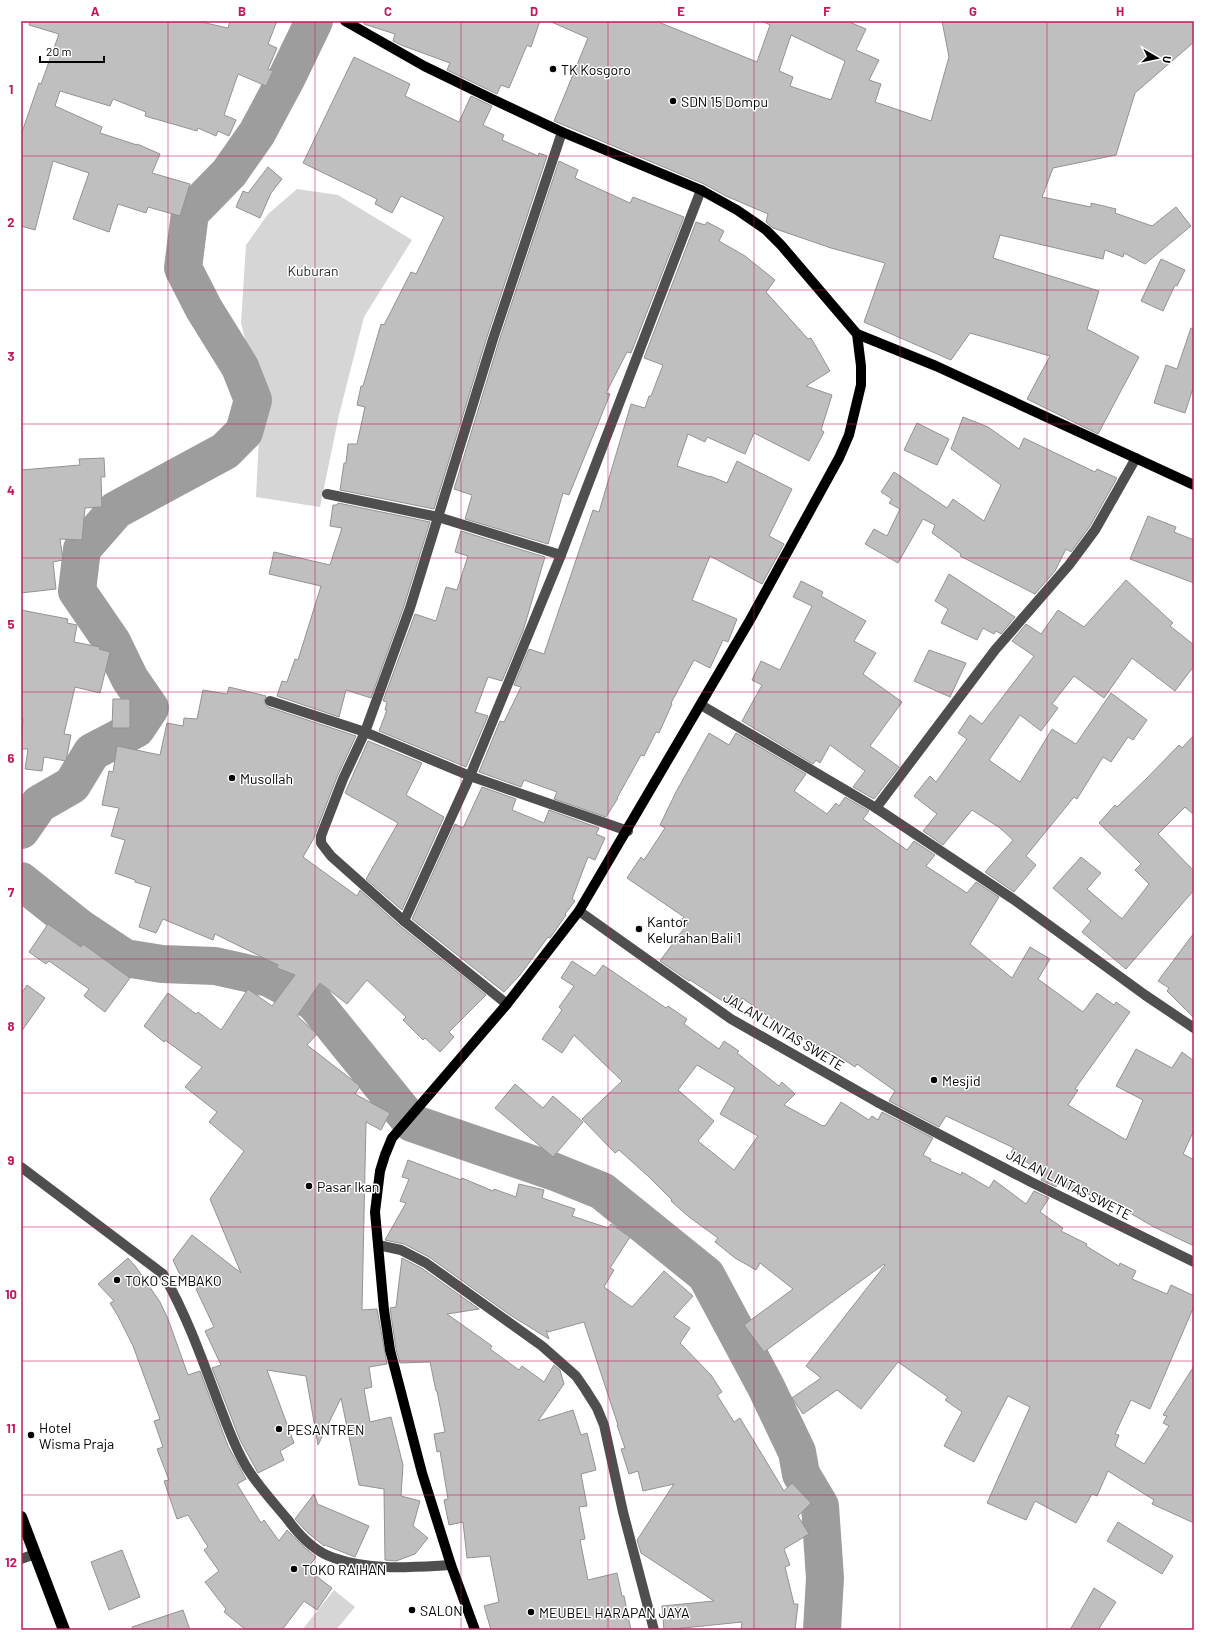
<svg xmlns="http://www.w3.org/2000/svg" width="1215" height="1651" viewBox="0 0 1215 1651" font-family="Barlow,sans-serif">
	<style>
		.green { fill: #d6d6d6 }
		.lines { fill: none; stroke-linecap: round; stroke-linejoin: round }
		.river { stroke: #9d9d9d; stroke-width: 38 }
		.building { fill: #bfbfbf; stroke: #939393; fill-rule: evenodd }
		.minor { stroke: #4f4f4f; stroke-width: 10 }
		.major { stroke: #000; stroke-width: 10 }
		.highway { stroke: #000; stroke-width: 12 }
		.grid { fill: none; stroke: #c2185b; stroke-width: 1; stroke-opacity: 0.55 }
		.poi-dot { fill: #000; stroke: #fff; stroke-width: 1.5 }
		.labels { text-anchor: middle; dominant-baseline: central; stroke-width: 3; stroke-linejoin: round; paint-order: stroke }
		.poi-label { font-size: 14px; fill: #000; stroke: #fff; text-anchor: start }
		.park-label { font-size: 14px; fill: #2d2d2d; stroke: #fff }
		.street-label { font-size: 14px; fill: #000; stroke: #fff }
		.neatline { fill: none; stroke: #c2185b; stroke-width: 1.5 }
		.grid-label { font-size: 13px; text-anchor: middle; font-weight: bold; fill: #c2185b }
	</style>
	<rect width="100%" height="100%" fill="#fff"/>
	<!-- green -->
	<g class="green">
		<polygon points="297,189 338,195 412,240 364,317 339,415 320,507 256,497 259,437 256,382 241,323 246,245 268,214"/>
		<polygon points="334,1590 355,1607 336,1630 302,1630"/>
	</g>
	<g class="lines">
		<!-- river -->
		<g class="river">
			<polyline points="21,830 39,804 72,785 92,752 136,729 150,708 130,679 112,642 77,591 82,549 116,510 225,451 244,432 253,400 240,367 204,309 183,268 190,213 229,173 257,133 287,77 314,21"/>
			<polyline points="21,881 80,928 125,958 162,964 215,966 269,978 314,1002 412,1123 555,1172 602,1191 706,1275 766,1387 797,1452 801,1474 820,1506 825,1578 822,1630"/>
		</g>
	</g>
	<!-- building -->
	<g class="building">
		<polygon points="30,21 197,21 228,28 230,21 277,21 268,44 277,48 268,69 273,71 266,86 238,74 224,115 236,120 229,136 218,131 216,136 198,128 197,131 145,116 146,112 113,99 110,106 60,91 55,106 102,127 100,133 137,145 137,144 160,154 152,173 190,184 180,216 148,207 146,213 118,204 109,232 73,219 89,173 53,161 35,230 21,226 21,135 39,83 41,84 59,34 29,25"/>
		<polygon points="364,21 540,21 531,47 527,45 509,88 501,85 497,94 447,70 450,63 401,45 393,41 395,34 364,24"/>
		<path d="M549,21H656L757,62L770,25L762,21H847L866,29L856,50L879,60L869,80L881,84L875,102L931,121L949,57L942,21H1194V42L1135,93L1116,155L1053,168L1042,197L1091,207V203L1116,209L1115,213L1152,226L1176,207L1191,226L1145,264L1124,253L1123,257L1105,250L1103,259L1000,235L993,258L1099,291L1087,329L1139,357L1098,434L1027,399L1050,356L970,333L951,360L864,322L885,263L831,248L773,228L766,222L768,214L726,196L704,184L554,121L588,38ZM791,35L845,61L831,100L790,86L793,77L779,71Z"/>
		<polygon points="354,57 410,84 405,96 459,122 471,96 492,106 483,125 504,135 502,140 538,156 539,153 547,156 487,337 434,509 340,490 344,463 346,463 348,444 357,444 365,407 357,405 361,386 363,386 381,324 384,325 411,272 416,274 444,217 401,196 392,213 375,204 377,199 303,163"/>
		<polygon points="559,161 578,170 575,178 630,203 633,197 684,217 631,353 627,352 606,393 610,394 569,495 563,493 548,544 465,519 472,495 454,489 499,341"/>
		<polygon points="268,167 282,179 271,193 260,218 236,207 243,191 248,193"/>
		<polygon points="696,222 705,225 707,222 724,231 719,241 745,256 775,280 766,292 808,339 811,338 830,371 806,386 832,395 821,430 824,432 809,461 754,433 745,454 707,437 705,442 688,434 677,466 710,477 710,476 727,483 737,461 792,489 769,536 784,544 762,584 710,556 692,600 737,619 728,642 723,640 710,668 694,660 671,703 672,704 659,733 656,732 644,756 641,755 617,798 618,798 606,817 554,799 557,792 524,780 521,787 479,772 500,721 504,722 521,687 514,685 529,649 544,654 593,510 599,512 631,404 645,408 649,396 651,396 663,365 644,358"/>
		<polygon points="1161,259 1185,270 1177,286 1175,285 1163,311 1141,301"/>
		<polygon points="1191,328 1194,329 1194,385 1185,413 1154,403 1166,365 1177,369"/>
		<polygon points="963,417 988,427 1019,449 1024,438 1095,472 1097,469 1117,478 1090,526 1071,552 1066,549 1055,571 1035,594 960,556 961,554 932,533 935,525 923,519 898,563 865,544 874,529 887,536 900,509 889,503 892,499 881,492 894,472 947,508 953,499 984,521 1001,485 951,449"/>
		<polygon points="917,423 949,439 937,465 904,450"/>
		<polygon points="104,458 105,477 101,477 102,507 85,508 82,540 60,539 63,560 53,562 56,589 21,593 21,470 80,465 79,459"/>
		<polygon points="338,503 430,522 404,606 371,698 346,690 339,717 277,696 282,681 287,682 295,659 298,660 321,586 269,574 274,552 330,565 342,528 330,526 333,505 337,505"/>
		<polygon points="1148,516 1176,527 1174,532 1194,540 1194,583 1130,559"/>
		<polygon points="461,531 545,557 523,631 502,681 488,677 475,712 488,716 466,767 379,731 387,710 385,710 387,702 383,701 415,614 436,621 446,587 457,590 468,556 455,552"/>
		<polygon points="949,574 1015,617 1001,634 996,631 994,634 983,628 977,640 941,623 948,609 935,601"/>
		<polygon points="1126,580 1173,623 1170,626 1194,645 1194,666 1175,691 1132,658 1104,698 1074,676 1052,704 1058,708 1041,731 1020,715 989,760 1020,782 1052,729 1076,744 1111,693 1147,720 1133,740 1128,737 1111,762 1103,757 1077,799 1074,797 1026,856 1036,865 1014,892 985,872 1013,840 1000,828 972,810 943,845 923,831 937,814 914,796 930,776 936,782 967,739 958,733 970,715 982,724 1034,656 1012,641 1026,624 1041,634 1058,610 1084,627"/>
		<polygon points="801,581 823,592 821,596 866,621 854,641 876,653 863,674 902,702 870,746 899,767 874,799 853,787 865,771 830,745 820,763 816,760 813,764 742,721 762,685 752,680 761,661 780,670 812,606 793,597"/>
		<polygon points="21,610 68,619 67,623 77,625 74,642 100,647 99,649 110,652 100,693 75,687 64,734 71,735 66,761 44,757 42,771 25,769 28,749 21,749 23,719 21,719"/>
		<polygon points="929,650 966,663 950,697 914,681"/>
		<polygon points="229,687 266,696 264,702 268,707 356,736 337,777 315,834 314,838 303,857 357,896 360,890 400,926 486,995 449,1032 454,1037 440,1052 425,1038 423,1040 403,1020 406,1017 367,980 347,1004 320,983 297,1016 317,1034 307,1045 360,1086 355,1094 390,1113 381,1130 366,1122 362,1310 377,1309 387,1364 369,1367 372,1387 364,1389 370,1422 391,1417 403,1465 401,1496 420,1501 413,1526 428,1538 415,1554 396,1561 385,1560 384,1489 359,1485 341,1398 318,1445 306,1376 267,1370 294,1443 280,1451 284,1460 258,1473 240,1440 212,1368 221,1365 205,1331 214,1327 196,1289 198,1288 179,1273 173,1260 192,1235 241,1273 210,1199 244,1151 209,1122 217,1112 185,1087 202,1067 165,1040 164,1042 144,1026 168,993 196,1014 198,1012 221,1030 248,989 272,1006 295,975 277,968 278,965 215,934 213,940 163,919 156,933 139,927 151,887 135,882 135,880 115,873 125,840 111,836 119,808 102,805 109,771 113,772 117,746 160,755 167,723 183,726 184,718 197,719 203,690 227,694"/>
		<polygon points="113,699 130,699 130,728 112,728"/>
		<polygon points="709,733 729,745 736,733 806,774 794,791 827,814 836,803 839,806 845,797 869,811 863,819 907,850 914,841 935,855 926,866 967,893 976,882 999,897 970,944 1012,978 1030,947 1050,959 1038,979 1083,1012 1097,993 1114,1005 1116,1002 1130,1012 1075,1089 1078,1090 1068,1105 1126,1140 1143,1100 1116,1086 1136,1049 1172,1068 1182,1052 1194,1061 1194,1130 1183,1154 1194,1160 1194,1246 1154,1227 1111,1202 1109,1205 1080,1190 1078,1193 1058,1183 1056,1187 1041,1180 1045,1174 1011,1152 1014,1148 946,1116 939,1127 889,1101 895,1091 857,1064 855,1067 831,1051 828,1055 803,1038 802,1040 742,998 735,1009 690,980 689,981 660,961 688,923 682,919 684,917 627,878 641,857 644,860 665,828 660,825 676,792"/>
		<polygon points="1194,735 1194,815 1185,807 1158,834 1194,871 1194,890 1126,969 1082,932 1091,921 1053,888 1081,857 1101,873 1087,889 1122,919 1149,884 1135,870 1141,864 1099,823 1115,805 1117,807 1147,778 1179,745 1182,748"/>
		<polygon points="368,741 422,763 406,795 444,817 402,910 366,879 398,823 345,793"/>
		<polygon points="482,787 516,799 512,810 544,823 549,810 599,828 596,834 605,838 595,860 588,857 572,899 575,901 565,914 566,915 550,938 548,937 520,975 504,992 412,919 455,824 463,828"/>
		<polygon points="48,924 81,947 83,944 130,978 105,1012 84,996 89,989 49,961 46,964 29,952"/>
		<polygon points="1194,933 1194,1018 1167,991 1169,988 1158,981"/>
		<path d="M572,961L595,976L603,965L666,1008L668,1006L687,1019L684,1024L719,1049L724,1041L739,1051L737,1053L779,1086L782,1082L795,1094L784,1105L823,1126L824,1125L825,1126L841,1102L869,1120L872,1116L878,1120L882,1112L933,1138L923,1155L931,1159L930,1161L961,1175L962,1172L989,1188L994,1180L1026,1204L1034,1191L1049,1198L1040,1212L1063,1228L1061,1231L1087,1244L1086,1246L1119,1266L1120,1263L1136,1271L1132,1279L1167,1294L1171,1285L1194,1296V1306L1150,1409L1131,1400L1115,1434L1119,1435L1115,1446L1144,1464L1169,1426L1163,1423L1167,1416L1163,1415L1194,1366V1523L1152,1504L1154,1500L1108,1471L1097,1496L1092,1494L1076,1523L1035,1501L1026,1520L987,1503L1030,1407L1008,1396L974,1462L944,1446L962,1412L945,1400L948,1397L898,1362L861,1409L837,1390L803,1414L792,1398L821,1378L806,1366L885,1265L884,1264L764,1352L744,1325L793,1289L760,1263L756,1270L735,1258L715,1242L718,1238L689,1217L671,1201L672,1200L649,1177L619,1150L615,1153L582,1119L622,1081L574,1035L562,1053L542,1039L562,1010L559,1007L574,986L561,978ZM697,1065L735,1088L720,1114L758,1136L734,1170L698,1141L714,1121L678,1090Z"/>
		<polygon points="27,985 45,998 21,1032 21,994"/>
		<polygon points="515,1084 543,1108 553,1096 583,1122 553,1157 495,1108"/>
		<polygon points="408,1160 461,1180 462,1178 493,1191 494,1189 516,1197 519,1184 544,1190 542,1198 575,1209 572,1216 608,1228 611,1224 630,1237 610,1268 614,1270 604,1287 632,1307 664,1271 693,1296 674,1317 690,1328 680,1343 711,1375 722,1392 717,1395 734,1422 740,1418 784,1491 792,1483 811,1503 798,1516 809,1534 784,1549 790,1565 785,1567 794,1604 798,1604 795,1630 741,1630 742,1622 664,1630 662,1606 714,1601 641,1553 637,1540 674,1484 643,1491 638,1471 629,1474 621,1449 625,1448 617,1425 618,1425 584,1322 548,1332 546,1330 549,1339 510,1315 429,1257 404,1244 385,1240 406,1203 400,1201 409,1179 402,1177"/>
		<polygon points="128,1258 136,1267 160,1302 168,1319 188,1375 200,1371 228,1446 246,1479 237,1484 261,1523 264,1520 279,1541 287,1530 304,1547 316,1557 307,1569 332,1588 317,1610 304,1601 282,1630 246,1630 224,1612 226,1609 205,1582 219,1571 204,1550 208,1547 188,1515 177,1519 164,1481 169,1480 157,1449 163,1447 154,1421 160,1419 133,1346 118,1316 110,1303 114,1301 98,1284"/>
		<polygon points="402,1258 423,1269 479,1309 447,1314 492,1346 490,1349 519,1370 522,1366 544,1382 554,1365 560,1370 564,1384 538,1421 573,1410 581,1435 587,1433 596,1470 581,1474 587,1506 579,1507 585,1539 580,1540 588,1580 617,1573 622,1596 624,1596 631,1630 491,1630 484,1606 499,1602 490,1556 467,1558 463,1522 449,1525 444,1500 448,1499 440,1451 437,1452 434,1434 445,1432 437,1391 436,1391 430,1362 400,1363 396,1349 390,1308 396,1307"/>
		<polygon points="314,1494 318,1505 320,1505 369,1526 355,1557 325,1545 324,1546 307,1532 295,1519"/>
		<polygon points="1118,1522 1173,1556 1162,1574 1107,1541"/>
		<polygon points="122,1550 140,1597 109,1610 91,1562"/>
		<polygon points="1094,1588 1116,1602 1098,1630 1070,1630"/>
		<polygon points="183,1610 190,1630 133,1630 132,1627"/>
	</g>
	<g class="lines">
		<!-- minor -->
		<g class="minor">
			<polyline points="327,494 438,517 561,555"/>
			<polyline points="270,701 365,732 470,776 628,831"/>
			<polyline points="701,705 876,808 1013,899 1145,995 1194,1028"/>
			<polyline points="876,808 995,650 1069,565 1095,530 1136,458"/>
			<polyline points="579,911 731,1019 877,1102 1031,1182 1194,1262"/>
			<polyline points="404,921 331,856 321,843 321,836 343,779 365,732 410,608 493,339 562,132"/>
			<polyline points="507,1004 404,921 470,776 561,555 701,190"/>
			<path d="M21,1167L163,1274C186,1314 201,1356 217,1399C226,1422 234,1447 247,1468C259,1487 274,1503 288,1520C299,1535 315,1552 334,1558C371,1571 412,1567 451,1565"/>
			<polyline points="378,1245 401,1250 426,1263 542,1346 576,1376 585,1389 597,1408 604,1425 623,1512 654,1630"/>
			<polyline points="21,1559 35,1554"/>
		</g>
		<!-- major -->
		<g class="major">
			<polyline points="345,21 424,66 490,98 562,132 701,190 737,210 766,230 781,245 857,334 861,366 861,385 849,435 839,458 750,620 579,911 507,1004 392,1138 385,1155 380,1171 375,1212 384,1310 390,1350 422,1473 451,1565 475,1630"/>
			<polyline points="857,334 936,366 1194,485"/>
		</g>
		<!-- highway -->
		<polyline class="highway" points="21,1517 64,1630"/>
	</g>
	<!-- grid -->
	<path class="grid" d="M168,21V1630M315,21V1630M461,21V1630M608,21V1630M754,21V1630M900,21V1630M1047,21V1630M21,156H1194M21,290H1194M21,424H1194M21,558H1194M21,692H1194M21,826H1194M21,959H1194M21,1093H1194M21,1227H1194M21,1361H1194M21,1495H1194"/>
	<!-- markers -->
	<g class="poi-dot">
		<circle cx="553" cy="69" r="4"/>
		<circle cx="673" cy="101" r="4"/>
		<circle cx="232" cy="778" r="4"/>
		<circle cx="639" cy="929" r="4"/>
		<circle cx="934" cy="1080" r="4"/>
		<circle cx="309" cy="1186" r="4"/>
		<circle cx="117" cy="1280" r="4"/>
		<circle cx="279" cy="1429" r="4"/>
		<circle cx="31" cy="1435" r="4"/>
		<circle cx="294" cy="1569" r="4"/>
		<circle cx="412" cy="1610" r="4"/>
		<circle cx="531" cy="1612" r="4"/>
	</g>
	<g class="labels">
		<!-- poi labels -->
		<g class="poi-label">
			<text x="561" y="69">TK Kosgoro</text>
			<text x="681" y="101">SDN 15 Dompu</text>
			<text x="240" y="778">Musollah</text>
			<text x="647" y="921">Kantor<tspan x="647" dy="16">Kelurahan Bali 1</tspan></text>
			<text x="942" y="1080">Mesjid</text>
			<text x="317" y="1186">Pasar Ikan</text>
			<text x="125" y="1280">TOKO SEMBAKO</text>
			<text x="39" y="1427">Hotel<tspan x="39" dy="16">Wisma Praja</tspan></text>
			<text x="287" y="1429">PESANTREN</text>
			<text x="302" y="1569">TOKO RAIHAN</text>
			<text x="420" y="1610">SALON</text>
			<text x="539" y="1612">MEUBEL HARAPAN JAYA</text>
		</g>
		<!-- park labels -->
		<g class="park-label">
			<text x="313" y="270">Kuburan</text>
		</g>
		<!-- street labels -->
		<g class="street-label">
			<text transform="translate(784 1031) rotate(31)">JALAN LINTAS SWETE</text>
			<text transform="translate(1069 1184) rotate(27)">JALAN LINTAS SWETE</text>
		</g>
	</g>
	<!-- border -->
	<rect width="1215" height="1651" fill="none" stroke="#ffffff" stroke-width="44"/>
	<!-- north arrow -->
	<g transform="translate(1157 58) rotate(99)" stroke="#ffffff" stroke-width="3" paint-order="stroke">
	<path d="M0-3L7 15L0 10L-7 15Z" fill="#000000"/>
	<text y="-6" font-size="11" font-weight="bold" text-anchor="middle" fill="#000000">U</text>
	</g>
	<!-- scale -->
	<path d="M40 56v6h64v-6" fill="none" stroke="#000000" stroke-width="2"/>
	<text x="46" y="56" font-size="12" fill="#000000" stroke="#ffffff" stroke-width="3" paint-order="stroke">20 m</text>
	<rect x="22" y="22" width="1171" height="1607" class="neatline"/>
	<g class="grid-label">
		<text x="95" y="16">A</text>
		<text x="242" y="16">B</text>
		<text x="388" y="16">C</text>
		<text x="534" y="16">D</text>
		<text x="681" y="16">E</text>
		<text x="827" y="16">F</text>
		<text x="973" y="16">G</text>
		<text x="1120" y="16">H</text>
		<text x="11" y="94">1</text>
		<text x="11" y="227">2</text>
		<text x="11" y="361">3</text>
		<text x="11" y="495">4</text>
		<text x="11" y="629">5</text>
		<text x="11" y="763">6</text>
		<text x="11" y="897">7</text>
		<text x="11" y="1031">8</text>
		<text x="11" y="1165">9</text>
		<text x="11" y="1299">10</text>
		<text x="11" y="1433">11</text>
		<text x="11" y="1567">12</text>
	</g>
</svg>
